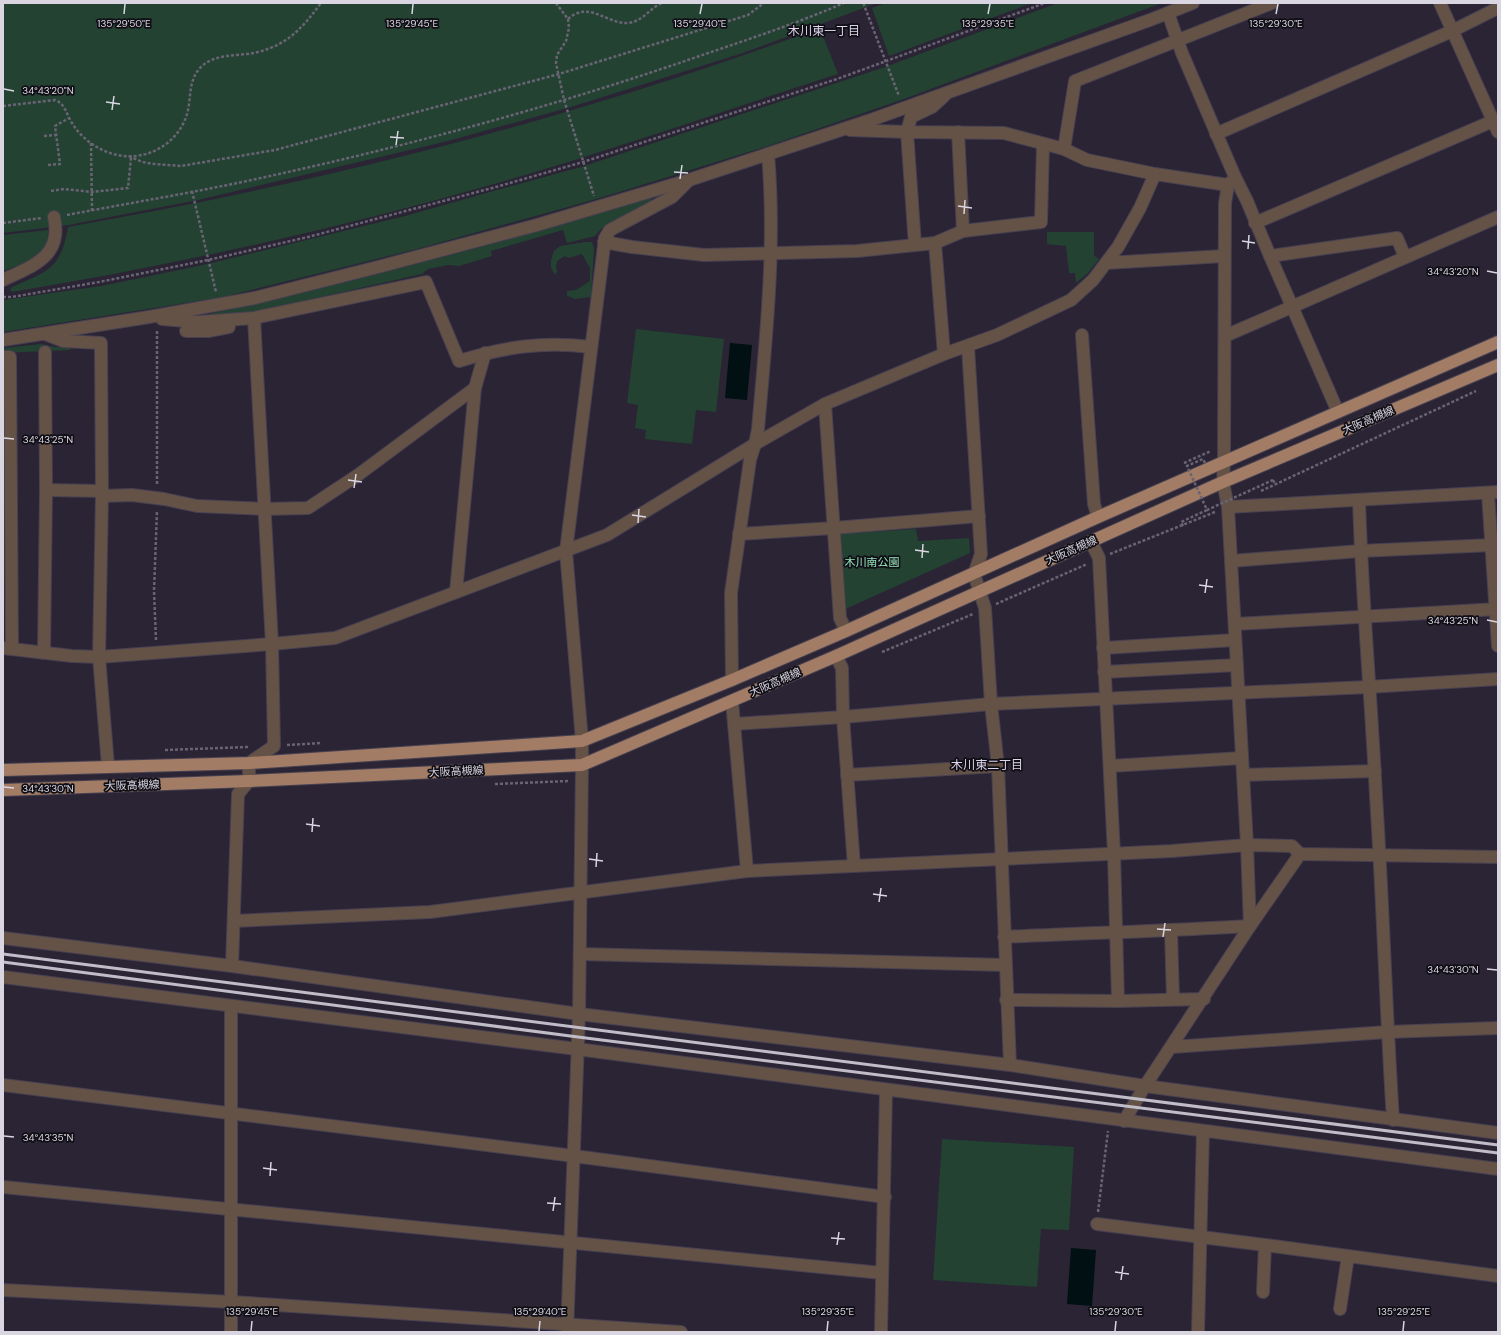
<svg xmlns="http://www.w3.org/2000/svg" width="1501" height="1335" viewBox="0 0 1501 1335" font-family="'DM Sans','Noto Sans JP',sans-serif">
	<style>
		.green { fill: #234232 }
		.water { fill: #001013 }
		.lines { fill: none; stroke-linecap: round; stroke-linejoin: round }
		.minor-casing { stroke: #464051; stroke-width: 14 }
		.major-casing { stroke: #464051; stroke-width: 14 }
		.path { stroke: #696473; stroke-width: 2.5; stroke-dasharray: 3 2; stroke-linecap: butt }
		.minor { stroke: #655247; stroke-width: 12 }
		.major { stroke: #a27c65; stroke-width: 12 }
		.rail { stroke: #c0bcc8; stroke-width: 3 }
		.path-bridge { stroke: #696473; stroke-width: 2.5; stroke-dasharray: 3 2; stroke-linecap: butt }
		.ticks { fill: none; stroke: #d9d5e1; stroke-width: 1.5 }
		.labels { text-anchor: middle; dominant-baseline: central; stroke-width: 3.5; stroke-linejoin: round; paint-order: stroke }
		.street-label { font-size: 11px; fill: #d9d5e1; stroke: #110f16 }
		.park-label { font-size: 11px; fill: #95e4bb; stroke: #110f16 }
		.neighbourhood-label { font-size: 12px; fill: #ddd5ed; stroke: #110f16 }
		.ticks-label { font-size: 10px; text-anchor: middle; fill: #d9d5e1; stroke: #110f16; stroke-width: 3.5; stroke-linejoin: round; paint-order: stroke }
	</style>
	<rect width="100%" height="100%" fill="#2a2435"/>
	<!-- green -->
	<g class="green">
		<polygon points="3,3 877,3 743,53 571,107 448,141 198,200 69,225 3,233"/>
		<polygon points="886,3 1032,3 889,56 872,8"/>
		<polygon points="1058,3 1162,3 904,99 765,147 600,198 417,249 223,297 3,332 3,300 101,286 203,265 405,216 497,190 581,167 882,68"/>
		<path d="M820,28L838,74C723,111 610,151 494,184C336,229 175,265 12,292L10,290L12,287C48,271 61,269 68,227C154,211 240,195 325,175C493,137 658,87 820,28Z"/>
		<path d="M651,198L652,201L601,229L595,236L567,243L563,230L491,251L492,256L459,266L448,265L428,269L422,274L255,312L209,315V314C358,281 505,242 651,198Z"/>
		<path d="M48,230C50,255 23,264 3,271V235Z"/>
		<polygon points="1047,232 1094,232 1094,255 1099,259 1088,273 1076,283 1075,273 1069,273 1066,246 1047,244"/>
		<polygon points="585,242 592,242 594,249 591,297 575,299 567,296 567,291 576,290 590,281 590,268 582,254 569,258 565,256 557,261 556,267 557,272 555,275 551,268 551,260 554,251 560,246"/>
		<polygon points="636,329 724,339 716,412 696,410 692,444 645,439 646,430 635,428 638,405 627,403"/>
		<polygon points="41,344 55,347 69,347 70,350 3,353 3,348"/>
		<polygon points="916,529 918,541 969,538 970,553 843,610 838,534"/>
		<polygon points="942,1139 1074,1147 1069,1230 1041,1229 1037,1287 933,1280"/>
	</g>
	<!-- water -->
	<g class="water">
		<polygon points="730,343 752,345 747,400 725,398"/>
		<polygon points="1071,1248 1096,1250 1092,1306 1067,1304"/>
	</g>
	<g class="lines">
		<defs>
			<g id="minor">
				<polyline points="1440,3 1498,132"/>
				<polyline points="1168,13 1182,53 1235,177 1247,201 1270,256 1338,412"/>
				<polyline points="850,130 907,132 1004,133 1064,149 1087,160 1155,174 1228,185 1233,180"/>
				<polyline points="958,132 963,231"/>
				<polyline points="1216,134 1452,31 1498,8"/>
				<polyline points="1064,149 1075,81 1272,3"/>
				<polyline points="1228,185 1225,203 1224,462 1223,482 1228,507 1247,845 1250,926"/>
				<polyline points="1255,223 1493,121"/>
				<polyline points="604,242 632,247 704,255 857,251 935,243 944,354"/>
				<polyline points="935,243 963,231 1041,222 1043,144"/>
				<polyline points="915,245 907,132 911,117 932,107 944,96"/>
				<polyline points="1270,256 1397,238 1405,257"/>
				<polyline points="1106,263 1224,256"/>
				<path d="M3,280C32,266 63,257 54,217"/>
				<polyline points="254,318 272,644 274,746 249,763 249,781 238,794 232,966 579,1014 1010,1065 1145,1086 1498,1133"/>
				<path d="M162,319L198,322L254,318L426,282L459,361C505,347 542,341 591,347"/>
				<polyline points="186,331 208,331 229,327"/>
				<polyline points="45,334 63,341 101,343 102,496 99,657 108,766"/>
				<polyline points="1082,335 1094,504 1098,517"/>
				<polyline points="1225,336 1498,217"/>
				<polyline points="3,340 149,317 255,298 378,267 537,225 689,180 868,121 1150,20 1193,3"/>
				<polyline points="968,347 981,554 974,574 985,608 991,704 998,766 1010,1065"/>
				<polyline points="3,357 10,357 12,649"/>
				<polyline points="825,404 840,618 846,631"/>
				<polyline points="46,490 102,491"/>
				<polyline points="1488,493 1498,646"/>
				<polyline points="102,496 132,495 164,499 197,506 265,509 308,508 358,475 475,388"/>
				<path d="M1359,500C1362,599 1371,697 1376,796C1383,904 1386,1012 1393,1120"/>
				<polyline points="1228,507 1498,492"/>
				<polyline points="739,534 834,528 979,516"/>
				<polyline points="1091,542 1099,558 1114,854 1118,1001"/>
				<polyline points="1231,561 1360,551 1492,545"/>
				<polyline points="456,592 475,388 485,353"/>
				<polyline points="1235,624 1498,609"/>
				<polyline points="3,648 72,656 99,657 272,644 335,638 607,535 755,444 825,404 944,354 997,335 1071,300 1093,280 1118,247 1140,208 1155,174"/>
				<polyline points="1103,648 1235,640"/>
				<polyline points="44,653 46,490 45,352"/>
				<polyline points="836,656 842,668 843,717 854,866"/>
				<polyline points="1104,672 1237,665"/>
				<path d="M732,680L731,593L750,460L755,444L758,429C766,338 776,246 768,154"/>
				<polyline points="732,701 747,871"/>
				<polyline points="734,724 843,717 991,704 1368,687 1498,679"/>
				<polyline points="1110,766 1242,758"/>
				<polyline points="847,775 998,766"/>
				<polyline points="1243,775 1375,771"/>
				<polyline points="234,921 430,912 747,871 1172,851 1247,845 1292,846 1300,854 1498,857"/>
				<polyline points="1171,931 1173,999"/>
				<path d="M1004,937C1086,933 1168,931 1250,926"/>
				<polyline points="3,938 232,966"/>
				<polyline points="580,954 1005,965"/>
				<polyline points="3,977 577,1049 1498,1169"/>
				<polyline points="1006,1000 1118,1001 1204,999"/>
				<polyline points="231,1006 231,1332"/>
				<polyline points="1172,1047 1387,1032 1498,1028"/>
				<polyline points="3,1085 574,1156 885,1197"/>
				<polyline points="1124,1121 1145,1086 1250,926 1300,854"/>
				<polyline points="3,1187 882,1273"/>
				<polyline points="1097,1224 1265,1245 1498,1276"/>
				<polyline points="3,1290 232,1302 681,1332"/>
				<polyline points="1263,1292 1265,1245"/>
				<polyline points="1340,1309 1348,1256"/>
				<polyline points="567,1332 579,1014 582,765 582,741 566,551 605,238 610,230 672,197 688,181"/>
				<polyline points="881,1332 886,1090"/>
				<polyline points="1198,1332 1203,1131"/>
			</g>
			<g id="major">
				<polyline points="3,770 249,763 582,741 732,680 846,631 1098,517 1498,342"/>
				<polyline points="3,790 249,781 582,765 836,656 1223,482 1498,365"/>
			</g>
		</defs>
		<!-- minor casing -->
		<use href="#minor" class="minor-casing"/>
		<!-- major casing -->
		<use href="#major" class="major-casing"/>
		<!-- path -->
		<g class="path">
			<polyline points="556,3 568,19 569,28 566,41 557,55 556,63 564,100 594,196"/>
			<polyline points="864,3 864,5 899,96"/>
			<path d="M568,19C589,0 606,24 628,23C642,22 650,8 662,3"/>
			<path d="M3,106L55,100C65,103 66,114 72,123C83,141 103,154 124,156C153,159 182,139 188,110C191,95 189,80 200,68C215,52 239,57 258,52C289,44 303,27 321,3"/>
			<polyline points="44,136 56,135"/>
			<polyline points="91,143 92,211"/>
			<polyline points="129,156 142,162 154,164 181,166 275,150 559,74 748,15 764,3"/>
			<polyline points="48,165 60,164 55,126 69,118"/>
			<polyline points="51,191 64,189 92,192 128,188 131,158"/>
			<polyline points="192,191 216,292"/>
			<path d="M67,215C135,202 203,191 270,176C411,145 551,107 688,60C740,42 793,25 844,3"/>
			<polyline points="3,223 42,218"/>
			<polyline points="3,297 12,297 99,282 208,260 308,237 496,187 583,162 837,79 1045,3"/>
			<polyline points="157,331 157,486"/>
			<polyline points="1184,463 1211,451"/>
			<polyline points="1273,480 1275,484"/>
			<polyline points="1261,491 1476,391"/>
			<polyline points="1183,526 1181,522 1207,510"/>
			<polyline points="1110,554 1215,512"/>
			<polyline points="996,604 1087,564"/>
			<polyline points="156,640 154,591 157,511"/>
			<polyline points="882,652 973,614"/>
			<polyline points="287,745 322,743"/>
			<polyline points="165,750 248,747"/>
			<polyline points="495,784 569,781"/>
			<polyline points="1098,1212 1108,1131"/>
		</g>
		<!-- minor -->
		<use href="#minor" class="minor"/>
		<!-- major -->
		<use href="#major" class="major"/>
		<!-- rail -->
		<g class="rail">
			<polyline points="3,954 1498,1145"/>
			<polyline points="3,962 578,1037 1498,1153"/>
		</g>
		<!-- path-bridge -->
		<polyline class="path-bridge" points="1205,463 1203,459 1187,466 1207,510 1273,480"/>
	</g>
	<!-- ticks -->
	<path class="ticks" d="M124,14L125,4M412,14L413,4M700,14L702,4M988,14L990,4M1276,14L1278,4M4,89L14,91M106,102L120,104M112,110L114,96M390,137L404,138M396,145L398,131M674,172L688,173M680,179L682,165M958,206L972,208M964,214L965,200M1242,241L1255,243M1248,249L1249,235M1487,271L1497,273M4,438L14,439M348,480L362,482M354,488L356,474M632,515L646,517M638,523L639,509M915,550L929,552M922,558L923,544M1199,585L1213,587M1205,593L1207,579M1487,620L1497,622M4,787L14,788M306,824L320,826M312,832L313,818M589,859L603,861M596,867L597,853M873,894L887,896M879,902L881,888M1157,929L1171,930M1163,937L1165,923M1487,969L1497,970M4,1136L14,1137M263,1168L277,1170M270,1176L271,1162M547,1203L561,1204M553,1211L555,1197M831,1238L845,1239M837,1245L839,1232M1115,1272L1129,1274M1121,1280L1123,1266M251,1331L252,1321M539,1331L540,1321M827,1331L828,1321M1115,1331L1116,1321M1403,1331L1404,1321"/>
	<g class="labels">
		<!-- street labels -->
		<g class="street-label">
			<text transform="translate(1368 420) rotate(-23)">大阪高槻線</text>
			<text transform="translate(1071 550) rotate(-24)">大阪高槻線</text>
			<text transform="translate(775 682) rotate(-24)">大阪高槻線</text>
			<text transform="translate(456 771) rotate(-3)">大阪高槻線</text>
			<text transform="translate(132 785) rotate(-2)">大阪高槻線</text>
		</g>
		<!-- park labels -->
		<g class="park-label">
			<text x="872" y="562">木川南公園</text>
		</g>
		<!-- neighbourhood labels -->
		<g class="neighbourhood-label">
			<text x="824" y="31">木川東一丁目</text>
			<text x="987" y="765">木川東二丁目</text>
		</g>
	</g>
	<g class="ticks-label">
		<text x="124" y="27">135°29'50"E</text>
		<text x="412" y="27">135°29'45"E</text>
		<text x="700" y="27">135°29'40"E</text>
		<text x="988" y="27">135°29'35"E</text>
		<text x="1276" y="27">135°29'30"E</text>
		<text x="48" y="94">34°43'20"N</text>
		<text x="1453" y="275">34°43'20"N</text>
		<text x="48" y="443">34°43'25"N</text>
		<text x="1453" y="624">34°43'25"N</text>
		<text x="48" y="792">34°43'30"N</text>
		<text x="1453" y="973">34°43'30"N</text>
		<text x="48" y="1141">34°43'35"N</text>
		<text x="252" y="1315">135°29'45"E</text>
		<text x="540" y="1315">135°29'40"E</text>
		<text x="828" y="1315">135°29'35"E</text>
		<text x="1116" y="1315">135°29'30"E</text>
		<text x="1404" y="1315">135°29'25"E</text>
	</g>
	<!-- border -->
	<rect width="1501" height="1335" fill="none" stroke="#d9d5e1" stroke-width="8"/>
</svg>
